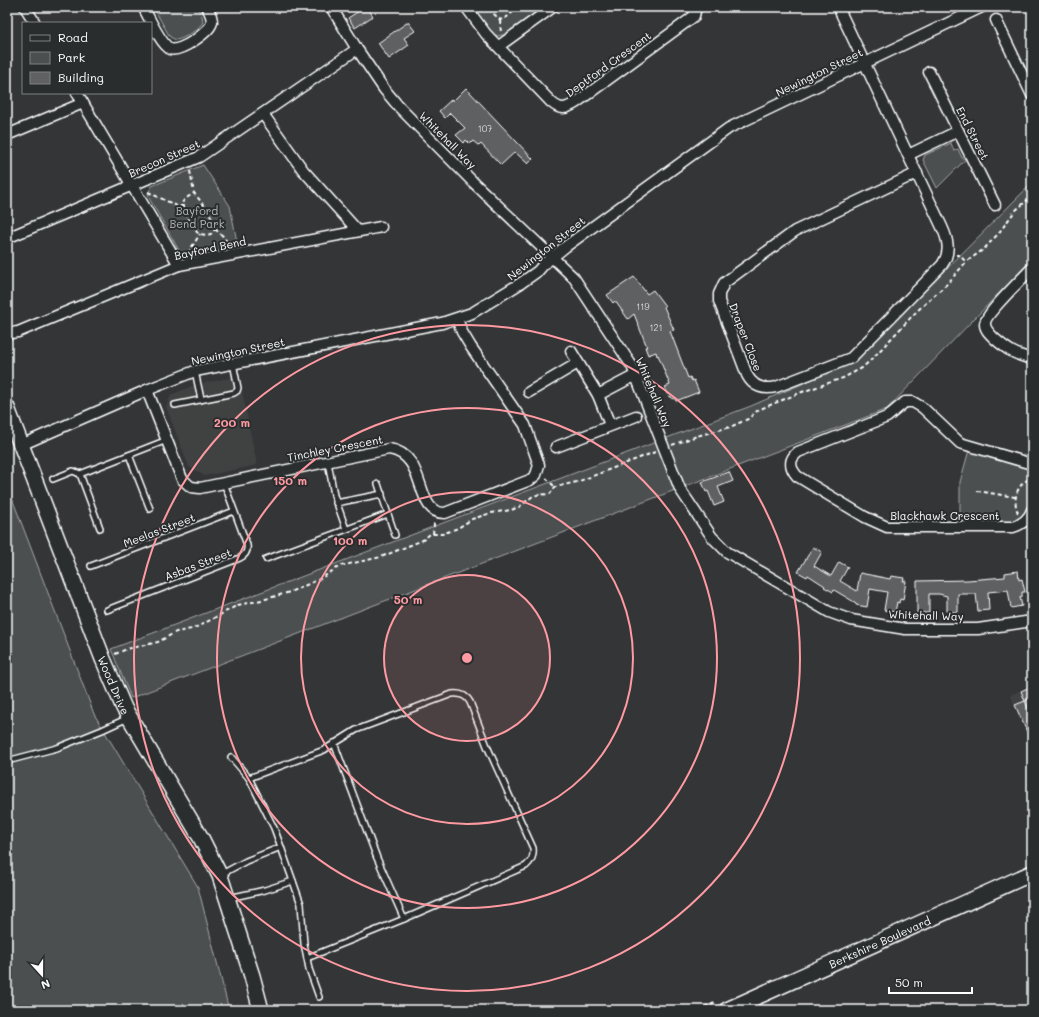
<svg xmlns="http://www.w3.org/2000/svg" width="1039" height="1017" viewBox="0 0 1039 1017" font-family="Mali,sans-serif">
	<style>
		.built { fill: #404243 }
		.green { fill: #4c4f50; stroke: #a6a7a8 }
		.building { fill: #5f6162; stroke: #fff }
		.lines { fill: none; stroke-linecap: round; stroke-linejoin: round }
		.lane-casing { stroke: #fff; stroke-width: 8 }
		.street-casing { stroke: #fff; stroke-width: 13 }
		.secondary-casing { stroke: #fff; stroke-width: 18 }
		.path { stroke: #fff; stroke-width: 2; stroke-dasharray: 4 3; stroke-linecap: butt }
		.lane { stroke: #2a2d2e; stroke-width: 5 }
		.street { stroke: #2a2d2e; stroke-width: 10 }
		.secondary { stroke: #2a2d2e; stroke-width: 15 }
		.ring { fill: none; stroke: #ff9aa2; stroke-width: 2 }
		.labels { text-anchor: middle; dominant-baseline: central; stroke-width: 4; stroke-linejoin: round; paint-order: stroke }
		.number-label { font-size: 9px; fill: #d7d8d8 }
		.street-label { font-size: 11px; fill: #fff; stroke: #2a2d2e }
		.park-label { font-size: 11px; fill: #b7b9b9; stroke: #2a2d2e }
		.centre { fill: #ff9aa2; stroke: #2a2d2e; stroke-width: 2 }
		.ring-label { font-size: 12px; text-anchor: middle; font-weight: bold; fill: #ff9aa2; stroke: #2a2d2e; stroke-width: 4; stroke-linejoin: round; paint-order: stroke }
	</style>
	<rect width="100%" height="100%" fill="#333536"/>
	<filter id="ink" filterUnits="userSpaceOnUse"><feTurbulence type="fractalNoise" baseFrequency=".025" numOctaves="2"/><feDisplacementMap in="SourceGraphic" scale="8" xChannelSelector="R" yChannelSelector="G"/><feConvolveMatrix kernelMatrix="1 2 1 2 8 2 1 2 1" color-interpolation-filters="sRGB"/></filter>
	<g filter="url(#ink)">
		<!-- built -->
		<g class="built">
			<polygon points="239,376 257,465 205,476 189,467 166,407 171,395 194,385"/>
			<polygon points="1032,686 1032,744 1010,695"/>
		</g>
		<!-- green -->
		<g class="green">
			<path d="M153,7H197L202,16L203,22C199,29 184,39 176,40L170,37Z"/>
			<polygon points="471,7 544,7 507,34 498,36 491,33"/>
			<polygon points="951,143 954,151 958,149 962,158 966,159 937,188 923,160 925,155"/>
			<polygon points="203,165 230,206 238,247 191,257 187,256 180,252 149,198 148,193 152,186"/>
			<polygon points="1032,183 1032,259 887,409 131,698 111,649 751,406 855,361"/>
			<path d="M969,450L1028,467L1032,470C1032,488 1034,517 1011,522L960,523V482Z"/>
			<polygon points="7,485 94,714 198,887 229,1010 7,1010"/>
		</g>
		<!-- building -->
		<g class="building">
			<polygon points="365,7 367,7 373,16 355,28 348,18"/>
			<polygon points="408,22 415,31 404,38 409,45 389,59 378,43"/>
			<polygon points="466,88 533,159 528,164 515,152 501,165 481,144 479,146 473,141 470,144 466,140 464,143 456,135 465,128 450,113 445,118 439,111 452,99 453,101"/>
			<polygon points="634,277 647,294 653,290 665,306 664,307 674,330 670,331 688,378 690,377 692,381 694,380 699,392 676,401 674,398 672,399 671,396 669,397 665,387 670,385 658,355 657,356 656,352 648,355 645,347 647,347 634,314 628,319 615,301 613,303 607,295"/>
			<polygon points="729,472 733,481 718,487 724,502 714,506 708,491 706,492 702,482"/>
			<polygon points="813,547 822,552 814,566 831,576 839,562 848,567 840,581 857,591 860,573 890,579 891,576 904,578 903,581 906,581 903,600 900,599 899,603 897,602 895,612 884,610 887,592 870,589 867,607 856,605 856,603 834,590 833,592 824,587 825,586 808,575 807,577 798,572"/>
			<polygon points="1018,571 1019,580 1022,579 1025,592 1022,592 1022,597 1020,597 1022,606 1011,608 1008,590 988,592 989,610 978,611 976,594 958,594 958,612 947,612 947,596 939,594 929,594 929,613 917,613 917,581 968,580 1005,577 1005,573"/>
			<polygon points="1032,686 1032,697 1025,701 1021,691"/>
			<polygon points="1025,701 1032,717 1032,743 1015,705"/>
		</g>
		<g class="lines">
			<defs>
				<g id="lane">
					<polyline points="195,371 201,399"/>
					<polyline points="175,405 234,393 237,391 238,388 233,363"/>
					<polyline points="129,455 150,509"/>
					<polyline points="328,462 334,495 346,529"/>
					<polyline points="53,479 73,471 80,474"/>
					<polyline points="378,484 395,535"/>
					<polyline points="336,503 382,494"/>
					<polyline points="100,528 80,474 167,440"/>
					<polyline points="266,559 388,514"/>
					<polyline points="91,566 234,511"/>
					<path d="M107,610L240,558C246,555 248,551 247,545L224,483"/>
					<polyline points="334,743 377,858 404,919"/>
					<polyline points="231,757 249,778 274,828 281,847 301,904 304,944 307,958 309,969 319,997"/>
					<polyline points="7,761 57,748 102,730 128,718"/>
					<path d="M249,778L324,750L356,730L452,694C460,693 466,695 470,702L487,746L533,848C534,856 532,861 526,866L404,919L307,958"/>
					<polyline points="220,875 246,861 281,847"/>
					<polyline points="229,898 265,890 293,881"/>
				</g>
				<g id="street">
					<polyline points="25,7 35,23"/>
					<path d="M143,7C149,17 160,43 170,49C180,53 211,31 212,22C212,16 209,11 207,7"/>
					<polyline points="331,7 357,49 384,89 399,107 473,182 574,278 632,366 680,489 712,537 727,552 829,612 851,620 905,629 978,629 1032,621"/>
					<path d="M466,7L486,34L551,102C561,111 566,109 577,102L689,20L694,16L696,7"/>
					<path d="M838,7L942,227C948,240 951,252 942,265L851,358L776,387C764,390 753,387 747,375L719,301V294L724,283L795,231L917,173"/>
					<polyline points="996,20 1032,95"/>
					<polyline points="499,46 553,7"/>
					<polyline points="929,72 995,205"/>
					<polyline points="77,93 179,265"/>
					<polyline points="263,114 303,170 358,231"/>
					<polyline points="7,135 83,103"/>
					<polyline points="908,155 958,131"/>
					<polyline points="7,238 199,157 357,49"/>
					<path d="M1032,268C1024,277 984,315 985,324C985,330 991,335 995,339C1009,351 1014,354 1032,359"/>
					<polyline points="7,332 11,333 18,332 179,265 381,227"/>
					<polyline points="571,351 598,395 610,425"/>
					<path d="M147,390L182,479L191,487L200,488L389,449C429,455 413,514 445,513L530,480L536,475L539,465L525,425L471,347L462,332L457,319"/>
					<polyline points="529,392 578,363"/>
					<polyline points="598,395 636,375"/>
					<polyline points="21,445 147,390 195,371 442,323 472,313 521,283 538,271 544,264 565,247 729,128 982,7"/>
					<polyline points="556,447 636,416"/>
					<path d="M1032,464L960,443L923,408L913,402H905L887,417L798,452C789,459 789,467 797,476L865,517L887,527H1013C1023,524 1029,519 1032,510"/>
				</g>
				<g id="secondary">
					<path id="s1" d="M7,408L103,659L124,708L201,838L220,876L252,976L261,1010"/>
					<path id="s2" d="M727,1010L1032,873"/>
				</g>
			</defs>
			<!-- lane casing -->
			<use href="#lane" class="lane-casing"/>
			<!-- street casing -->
			<use href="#street" class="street-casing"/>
			<!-- secondary casing -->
			<use href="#secondary" class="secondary-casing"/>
			<!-- path -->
			<g class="path">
				<polyline points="492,7 494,14 500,20 507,17 518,7"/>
				<polyline points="500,20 501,33"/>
				<path d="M190,171L194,193L207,209L213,220L215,229L211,234C207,235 202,235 198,233C192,228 184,210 182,203L185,199L194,193"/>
				<polyline points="148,192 177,206 183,206"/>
				<polyline points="215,229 224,237 229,246"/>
				<polyline points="188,253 200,234"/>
				<polyline points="956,255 959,255 966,262"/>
				<polyline points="672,445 697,436 730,427 748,419 758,410 802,392 843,378 862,368 871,360 916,312 948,283 966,262 984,249 998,234 1015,211 1032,196"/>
				<polyline points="546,478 555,487"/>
				<polyline points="977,491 1015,497"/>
				<path d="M1018,513C1012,499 1017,483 1032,478"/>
				<polyline points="433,534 434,524 437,522"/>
				<polyline points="115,654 127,649 158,642 176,632 192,629 203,624 238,605 262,600 290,592 320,579 340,566 381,557 423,540 430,534 442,534 458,528 472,519 491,513 511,510 519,507 533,496 537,495 550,494 555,487 577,482 655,452"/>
				<polyline points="698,1010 717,1002"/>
			</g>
			<!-- lane -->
			<use href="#lane" class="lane"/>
			<!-- street -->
			<use href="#street" class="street"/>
			<!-- secondary -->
			<use href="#secondary" class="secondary"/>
		</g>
	</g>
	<!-- distance rings -->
	<circle cx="467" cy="658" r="83" fill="#ff9aa2" fill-opacity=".12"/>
	<g class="ring">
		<circle cx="467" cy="658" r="83"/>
		<circle cx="467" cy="658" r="166"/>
		<circle cx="467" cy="658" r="250"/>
		<circle cx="467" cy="658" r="333"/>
	</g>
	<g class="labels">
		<!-- number labels -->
		<g class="number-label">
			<text x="485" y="128">107</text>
			<text x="643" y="306">119</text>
			<text x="656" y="327">121</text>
		</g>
		<!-- street labels -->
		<g class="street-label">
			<text transform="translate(608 64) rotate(-36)">Deptford Crescent</text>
			<text transform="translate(819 72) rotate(-26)">Newington Street</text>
			<text transform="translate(973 133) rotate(63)">End Street</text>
			<text transform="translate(448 140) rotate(45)">Whitehall Way</text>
			<text transform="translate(164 158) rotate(-24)">Brecon Street</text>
			<text transform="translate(210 248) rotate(-12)">Bayford Bend</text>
			<text transform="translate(546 248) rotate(-38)">Newington Street</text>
			<text transform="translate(746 337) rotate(69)">Draper Close</text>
			<text transform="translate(238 351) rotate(-12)">Newington Street</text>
			<text transform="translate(654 392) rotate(67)">Whitehall Way</text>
			<text transform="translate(335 448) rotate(-11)">Tinchley Crescent</text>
			<text x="945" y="515">Blackhawk Crescent</text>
			<text transform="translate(159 530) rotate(-21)">Meelas Street</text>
			<text transform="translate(198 564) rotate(-21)">Asbas Street</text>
			<text transform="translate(926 615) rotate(2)">Whitehall Way</text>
			<text stroke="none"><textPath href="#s1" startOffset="297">Wood Drive</textPath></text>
			<text stroke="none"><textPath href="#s2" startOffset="167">Berkshire Boulevard</textPath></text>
		</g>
		<!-- park labels -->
		<g class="park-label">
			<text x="197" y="210">Bayford<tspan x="197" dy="13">Bend Park</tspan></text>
		</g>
	</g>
	<circle cx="467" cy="658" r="6" class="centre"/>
	<g class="ring-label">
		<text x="232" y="427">200 m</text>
		<text x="290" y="485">150 m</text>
		<text x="350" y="545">100 m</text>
		<text x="408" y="604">50 m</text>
	</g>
	<!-- margin -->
	<rect width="1039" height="1017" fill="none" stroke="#2a2d2e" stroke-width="24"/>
	<rect x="12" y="12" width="1015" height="993" fill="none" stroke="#fff" stroke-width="1.5" filter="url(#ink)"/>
	<!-- legend -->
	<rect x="22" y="22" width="130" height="72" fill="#2a2d2e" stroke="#7f8182"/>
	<rect x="30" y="35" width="20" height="6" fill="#2a2d2e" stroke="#7f8182"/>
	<text x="58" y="42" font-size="12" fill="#ffffff">Road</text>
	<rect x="30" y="52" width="20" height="12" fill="#4c4f50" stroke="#7f8182"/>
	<text x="58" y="62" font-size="12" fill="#ffffff">Park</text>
	<rect x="30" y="72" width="20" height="12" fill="#5f6162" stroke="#7f8182"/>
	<text x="58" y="82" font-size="12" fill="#ffffff">Building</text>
	<!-- north arrow -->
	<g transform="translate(42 975) rotate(159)" stroke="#2a2d2e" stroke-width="3" paint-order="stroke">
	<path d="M0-3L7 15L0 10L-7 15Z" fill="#ffffff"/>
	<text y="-6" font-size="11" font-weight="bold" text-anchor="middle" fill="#ffffff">N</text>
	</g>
	<!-- scale -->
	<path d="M889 987v6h83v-6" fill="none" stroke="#ffffff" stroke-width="2"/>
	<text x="895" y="987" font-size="12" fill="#ffffff" stroke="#2a2d2e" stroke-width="3" paint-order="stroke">50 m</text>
</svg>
